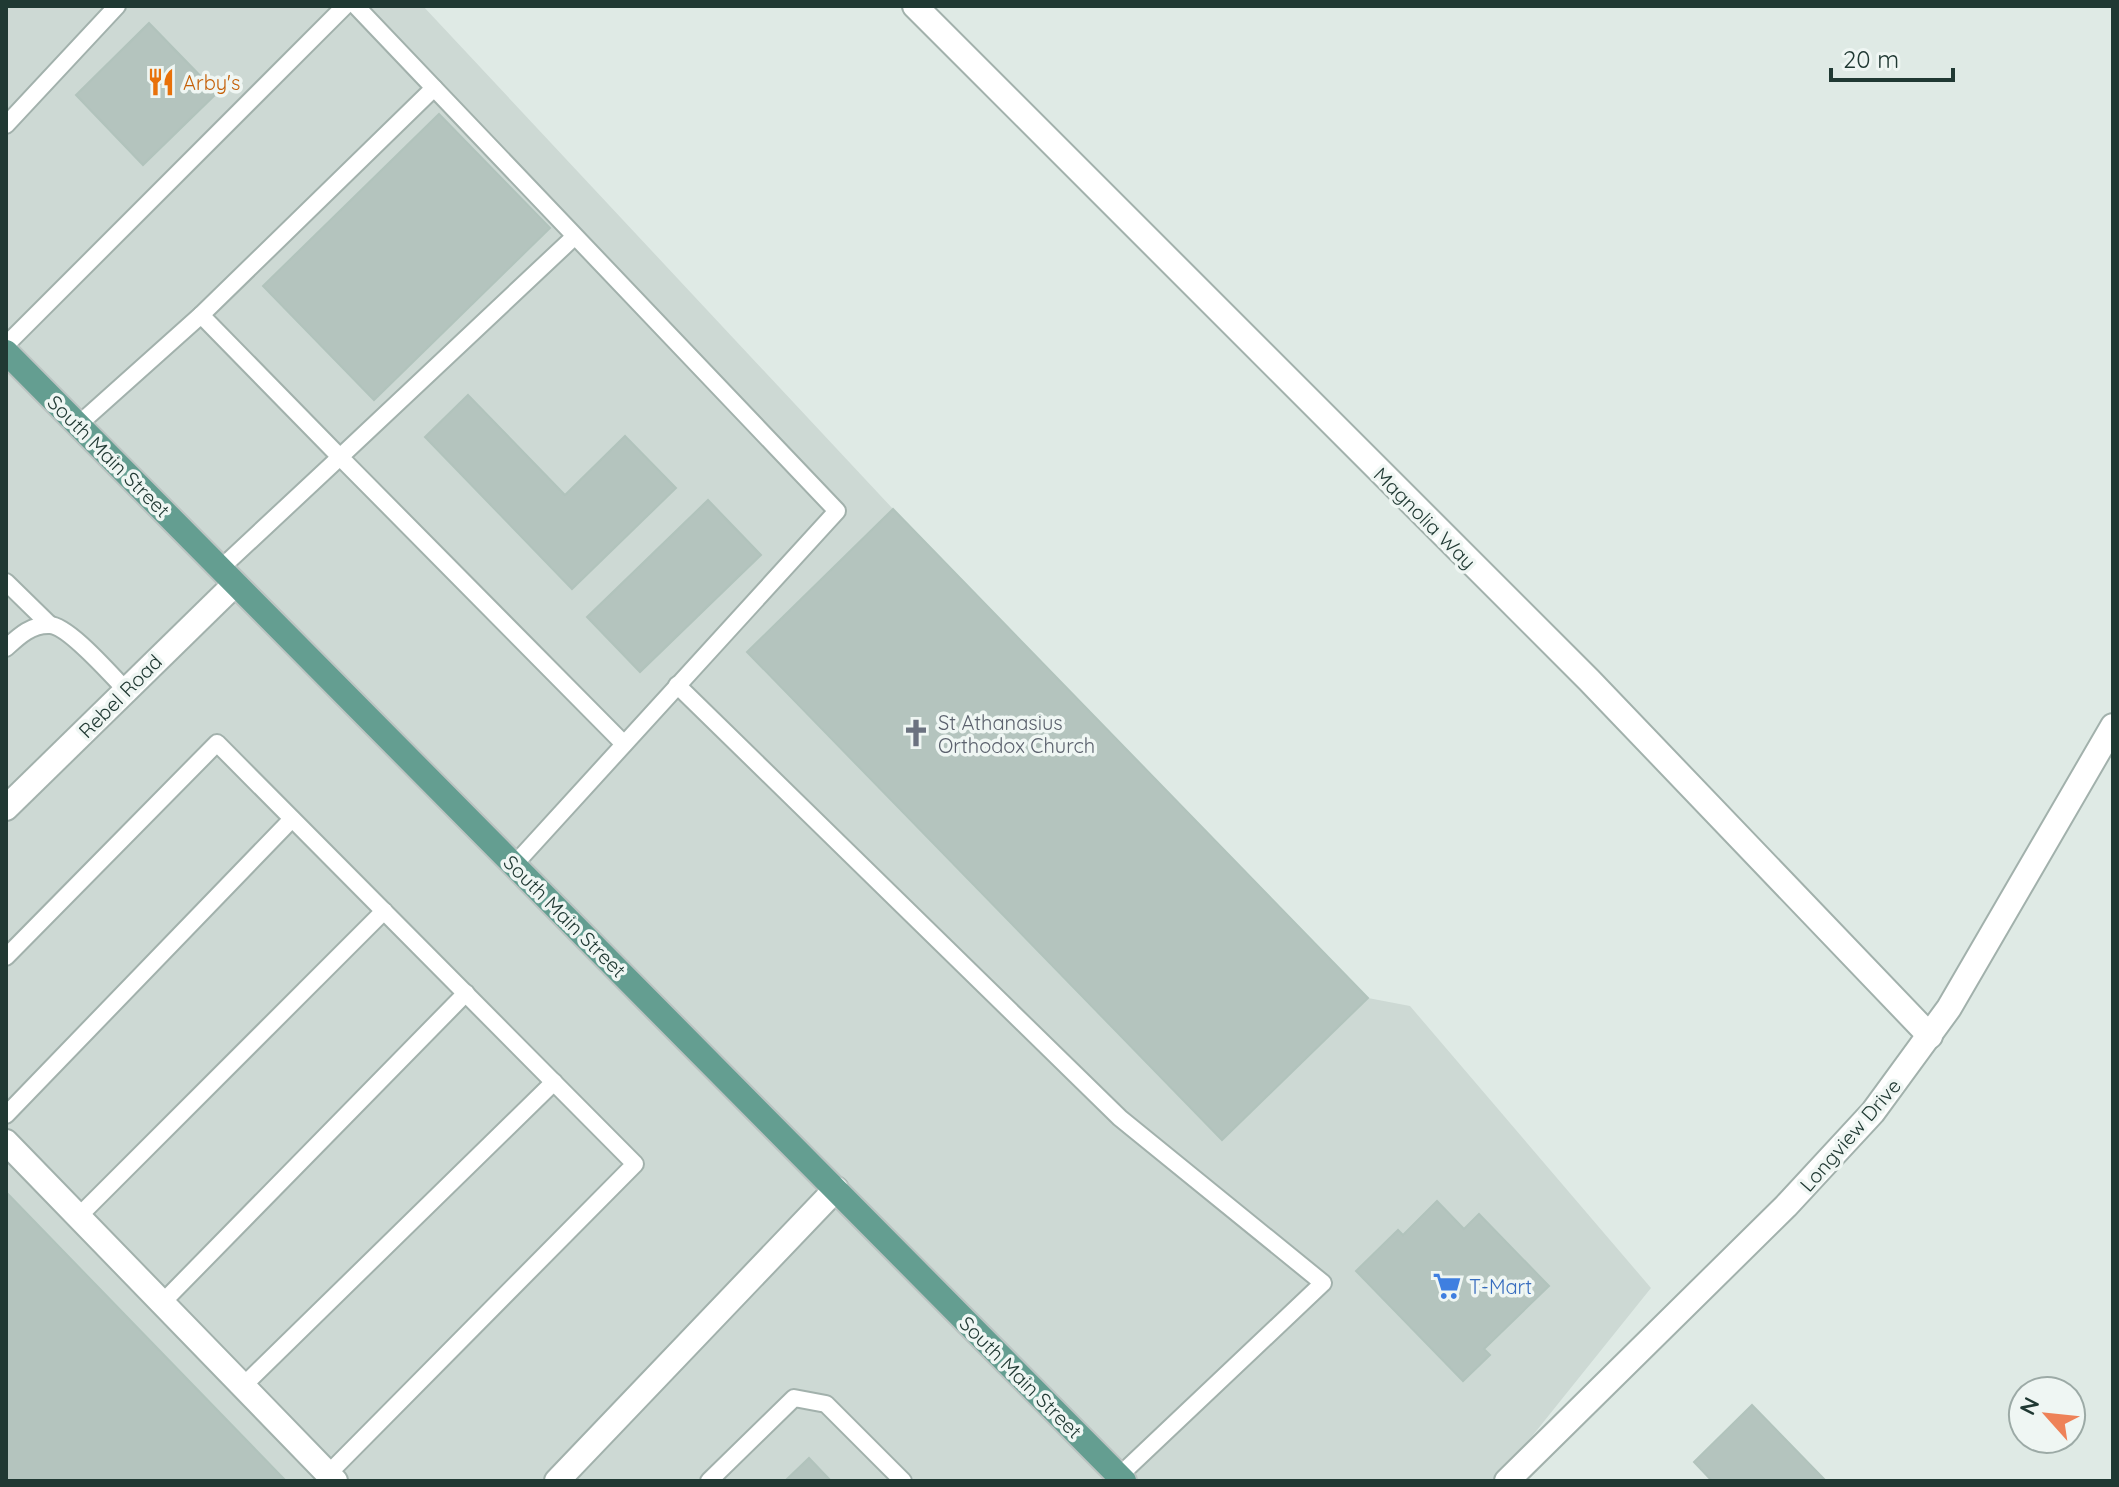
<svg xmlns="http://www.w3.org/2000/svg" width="2119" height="1487" viewBox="0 0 2119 1487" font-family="Quicksand,sans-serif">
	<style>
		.built { fill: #cdd9d4 }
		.building { fill: #b4c4be; stroke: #b1c3bc; stroke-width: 2 }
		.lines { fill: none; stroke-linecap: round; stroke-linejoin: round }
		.lane-casing { stroke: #a2b1ac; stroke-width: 20 }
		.street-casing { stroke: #a2b1ac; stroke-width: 28 }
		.primary-casing { stroke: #bcc4c2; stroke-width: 28 }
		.lane { stroke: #fff; stroke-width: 16 }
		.street { stroke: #fff; stroke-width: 24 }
		.primary { stroke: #649e91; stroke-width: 24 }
		.labels { text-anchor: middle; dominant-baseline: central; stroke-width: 7; stroke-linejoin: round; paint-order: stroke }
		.food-label { font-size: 20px; fill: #c56008; stroke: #eff6f3; text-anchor: start }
		.street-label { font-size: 20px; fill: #203933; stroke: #eff6f3 }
		.worship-label { font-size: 20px; fill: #5b616d; stroke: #eff6f3; text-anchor: start }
		.shop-label { font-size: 20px; fill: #366cbe; stroke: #eff6f3; text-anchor: start }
	</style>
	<rect width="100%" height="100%" fill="#dfeae5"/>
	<!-- built -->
	<polygon class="built" points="6,6 423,6 893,509 1368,998 1410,1006 1651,1288 1496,1481 6,1481"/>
	<!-- building -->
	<g class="building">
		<polygon points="149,23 217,93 143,165 76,95"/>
		<polygon points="439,114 550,228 374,400 263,286"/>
		<polygon points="468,395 565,495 625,436 676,488 572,589 425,437"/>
		<polygon points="708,500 761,555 640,672 587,617"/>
		<polygon points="893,509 1368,998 1222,1140 747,652"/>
		<polygon points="6,1192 286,1481 6,1481"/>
		<polygon points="1437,1201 1464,1229 1479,1214 1549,1286 1484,1349 1490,1355 1463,1381 1356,1271 1398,1230 1403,1235"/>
		<polygon points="1752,1405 1826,1481 1712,1481 1694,1462"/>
		<polygon points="809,1458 831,1481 785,1481"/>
	</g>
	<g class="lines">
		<defs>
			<g id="lane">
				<polyline points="356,6 837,511 514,865"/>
				<polyline points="6,125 117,6"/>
				<polyline points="574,237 340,457 624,744"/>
				<polyline points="201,315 434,88"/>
				<polyline points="6,345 345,6"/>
				<polyline points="78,425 201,315 340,457 220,569"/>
				<polyline points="6,582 50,625"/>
				<path d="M6,648C18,637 31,624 50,625C69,626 111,675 126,690"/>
				<polyline points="677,685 1120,1118 1323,1283 1119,1476"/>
				<polyline points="6,957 217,743 635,1164 328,1474"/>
				<polyline points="6,1115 292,819"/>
				<polyline points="78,1217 384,911"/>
				<polyline points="162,1303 466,993"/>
				<polyline points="243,1386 554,1082"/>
				<polyline points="709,1481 794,1398 826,1404 903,1481"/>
			</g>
			<g id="street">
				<polyline points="915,6 1589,680 1930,1036"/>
				<polyline points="6,808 235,584"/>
				<polyline points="6,1142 335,1481"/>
				<polyline points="557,1481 836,1189"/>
				<polyline points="1507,1481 1786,1206 1873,1112 1949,1008 2113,726"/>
			</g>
			<polyline id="primary" points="6,352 1124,1481"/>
		</defs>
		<!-- lane casing -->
		<use href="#lane" class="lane-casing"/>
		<!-- street casing -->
		<use href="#street" class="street-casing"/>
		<!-- primary casing -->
		<use href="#primary" class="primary-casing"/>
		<!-- lane -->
		<use href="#lane" class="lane"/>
		<!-- street -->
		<use href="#street" class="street"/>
		<!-- primary -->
		<use href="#primary" class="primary"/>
	</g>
	<!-- icons -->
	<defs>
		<symbol id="restaurant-bare" viewBox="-9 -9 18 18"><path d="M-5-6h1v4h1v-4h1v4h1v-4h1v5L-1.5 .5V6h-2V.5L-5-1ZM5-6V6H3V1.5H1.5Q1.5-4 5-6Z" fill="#e8710a" stroke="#eff6f3" stroke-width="2.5" paint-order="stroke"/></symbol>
		<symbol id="church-bare" viewBox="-9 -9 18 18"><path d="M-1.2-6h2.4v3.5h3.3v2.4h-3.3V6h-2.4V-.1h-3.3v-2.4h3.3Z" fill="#6b7280" stroke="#eff6f3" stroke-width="2.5" paint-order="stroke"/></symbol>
		<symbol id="supermarket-bare" viewBox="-9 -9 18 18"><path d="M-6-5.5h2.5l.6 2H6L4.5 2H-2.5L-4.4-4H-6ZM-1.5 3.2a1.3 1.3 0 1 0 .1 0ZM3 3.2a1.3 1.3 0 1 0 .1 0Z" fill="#3f7fe0" stroke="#eff6f3" stroke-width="2.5" paint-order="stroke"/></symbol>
	</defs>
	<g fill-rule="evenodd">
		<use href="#restaurant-bare" x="141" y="62" width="40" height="40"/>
		<use href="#church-bare" x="896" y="713" width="40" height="40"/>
		<use href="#supermarket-bare" x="1427" y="1266" width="40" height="40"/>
	</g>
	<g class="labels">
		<!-- food labels -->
		<g class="food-label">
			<text x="183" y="82">Arby's</text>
		</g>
		<!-- street labels -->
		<g class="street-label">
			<text transform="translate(109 456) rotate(45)">South Main Street</text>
			<text transform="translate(1425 518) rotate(45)">Magnolia Way</text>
			<text transform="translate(120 696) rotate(-45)">Rebel Road</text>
			<text transform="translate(565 916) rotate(45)">South Main Street</text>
			<text transform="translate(1850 1135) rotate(-49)">Longview Drive</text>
			<text transform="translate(1021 1377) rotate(45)">South Main Street</text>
		</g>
		<!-- worship labels -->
		<g class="worship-label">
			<text x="938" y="722">St Athanasius<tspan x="938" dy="23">Orthodox Church</tspan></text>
		</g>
		<!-- shop labels -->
		<g class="shop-label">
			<text x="1469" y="1286">T-Mart</text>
		</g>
	</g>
	<!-- border -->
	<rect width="2119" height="1487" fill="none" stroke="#203933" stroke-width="16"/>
	<!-- north arrow -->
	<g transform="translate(2047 1415) rotate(297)"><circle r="38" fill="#eff6f3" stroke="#9caaa6" stroke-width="2"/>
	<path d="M0-6L14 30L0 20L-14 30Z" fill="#ee8258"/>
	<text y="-12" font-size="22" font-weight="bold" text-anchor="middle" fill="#203933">N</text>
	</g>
	<!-- scale -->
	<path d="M1831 68v12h122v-12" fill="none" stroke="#203933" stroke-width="4"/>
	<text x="1843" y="68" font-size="24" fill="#203933" stroke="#eff6f3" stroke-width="6" paint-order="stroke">20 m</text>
</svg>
